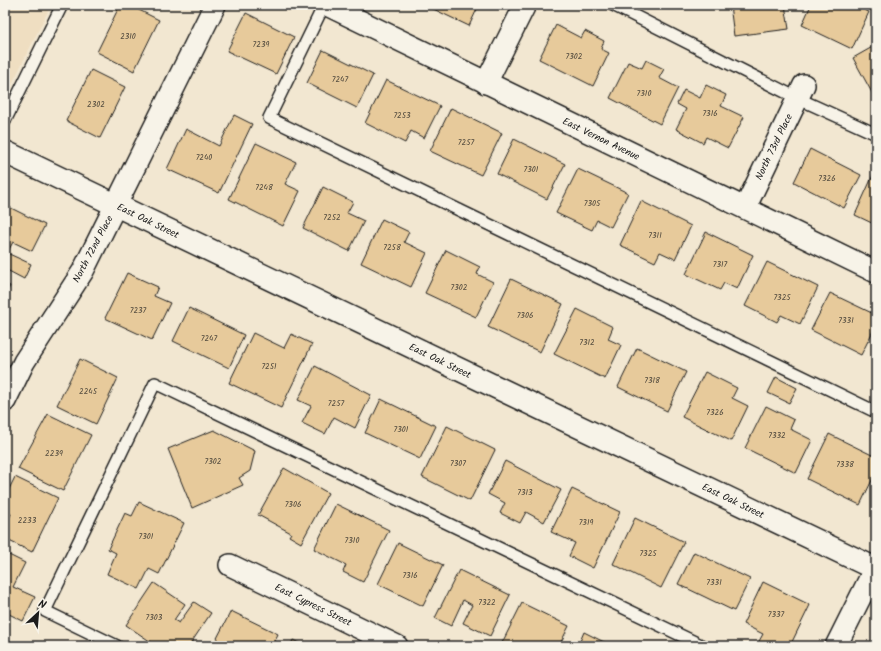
<svg xmlns="http://www.w3.org/2000/svg" width="881" height="651" viewBox="0 0 881 651" font-family="Kalam,sans-serif">
	<style>
		.built { fill: #efdec1 }
		.building { fill: #e7ca9b; stroke: #1c1c1c }
		.lines { fill: none; stroke-linecap: round; stroke-linejoin: round }
		.lane-casing { stroke: #1c1c1c; stroke-width: 14 }
		.street-casing { stroke: #1c1c1c; stroke-width: 24 }
		.secondary-casing { stroke: #1c1c1c; stroke-width: 25 }
		.lane { stroke: #f7f3e8; stroke-width: 11 }
		.street { stroke: #f7f3e8; stroke-width: 21 }
		.secondary { stroke: #f7f3e8; stroke-width: 22 }
		.labels { text-anchor: middle; dominant-baseline: central; stroke-width: 3.5; stroke-linejoin: round; paint-order: stroke }
		.number-label { font-size: 8px; fill: #4f483c }
		.street-label { font-size: 10px; fill: #1c1c1c; stroke: #f7f3e8 }
	</style>
	<rect width="100%" height="100%" fill="#f2e7d1"/>
	<filter id="ink" filterUnits="userSpaceOnUse"><feTurbulence type="fractalNoise" baseFrequency=".025" numOctaves="2"/><feDisplacementMap in="SourceGraphic" scale="8" xChannelSelector="R" yChannelSelector="G"/><feConvolveMatrix kernelMatrix="1 2 1 2 8 2 1 2 1" color-interpolation-filters="sRGB"/></filter>
	<g filter="url(#ink)">
		<!-- built -->
		<polygon class="built" points="5,5 51,5 5,98"/>
		<!-- building -->
		<g class="building">
			<polygon points="120,5 129,5 159,20 134,71 97,52"/>
			<polygon points="425,5 479,5 469,26"/>
			<polygon points="730,5 785,5 789,29 734,36"/>
			<polygon points="811,5 854,5 869,12 852,49 802,25"/>
			<polygon points="246,13 294,37 276,74 227,51"/>
			<polygon points="556,25 581,38 585,31 604,41 601,49 609,53 593,86 539,59"/>
			<polygon points="876,45 876,100 853,58"/>
			<polygon points="323,50 373,75 357,108 307,83"/>
			<polygon points="5,53 9,56 5,64"/>
			<polygon points="646,60 664,69 659,78 678,88 660,124 610,98 628,62 642,68"/>
			<polygon points="91,70 125,87 100,138 66,121"/>
			<polygon points="386,80 440,106 424,138 411,131 405,143 365,123"/>
			<polygon points="706,85 726,95 721,106 744,117 728,148 706,137 703,143 676,129 686,109 677,104 684,90 700,98"/>
			<polygon points="451,108 502,133 481,175 430,151"/>
			<polygon points="234,115 252,124 219,193 167,169 186,129 219,146"/>
			<polygon points="514,139 565,164 547,199 497,174"/>
			<polygon points="256,143 296,162 285,184 300,191 283,226 229,199"/>
			<polygon points="810,149 861,175 844,208 794,182"/>
			<polygon points="578,169 628,193 611,227 597,220 592,230 556,213"/>
			<polygon points="874,173 876,174 876,225 855,215"/>
			<polygon points="323,187 353,202 347,213 364,221 349,251 303,228"/>
			<polygon points="641,201 691,226 675,259 660,252 655,262 620,245"/>
			<polygon points="5,205 45,225 32,251 13,242 7,253 31,264 24,279 5,269"/>
			<polygon points="382,219 409,232 404,242 427,253 411,287 361,263"/>
			<polygon points="706,232 753,255 737,289 724,283 720,290 686,274"/>
			<polygon points="446,250 480,267 477,274 493,282 476,317 425,293"/>
			<polygon points="767,262 818,287 800,324 781,315 777,322 745,306"/>
			<polygon points="127,273 158,287 154,296 170,303 152,340 105,318"/>
			<polygon points="511,279 563,304 540,352 488,327"/>
			<polygon points="5,284 10,286 5,296"/>
			<polygon points="830,293 876,315 876,325 861,355 811,330"/>
			<polygon points="189,308 244,335 229,368 173,341"/>
			<polygon points="577,309 613,327 608,339 621,345 605,379 554,354"/>
			<polygon points="253,333 284,348 291,334 312,344 281,408 229,383"/>
			<polygon points="637,348 686,372 667,411 618,387"/>
			<polygon points="80,359 118,378 96,424 57,405"/>
			<polygon points="315,366 371,395 355,428 334,417 325,434 302,423 311,406 298,400"/>
			<polygon points="705,372 737,388 732,398 748,406 731,441 682,417"/>
			<polygon points="776,377 797,388 789,403 768,393"/>
			<polygon points="381,399 436,426 420,459 365,433"/>
			<polygon points="766,406 794,420 790,429 812,440 796,473 745,448"/>
			<polygon points="48,414 91,435 63,491 18,469"/>
			<polygon points="447,426 495,450 470,501 422,477"/>
			<polygon points="214,430 255,451 250,471 239,478 243,485 192,508 168,449"/>
			<polygon points="829,434 876,457 876,472 860,505 807,479"/>
			<polygon points="505,461 561,490 544,522 526,512 520,523 500,513 505,503 488,494"/>
			<polygon points="284,468 328,493 301,543 289,536 291,533 258,515"/>
			<polygon points="15,477 58,498 32,552 5,539 5,527 11,514 5,511 5,497"/>
			<polygon points="572,489 620,512 593,568 569,556 575,543 551,532"/>
			<polygon points="139,502 184,523 159,574 149,569 139,589 107,574 116,553 108,549 125,513 132,516"/>
			<polygon points="336,504 389,530 363,582 343,572 346,565 314,549"/>
			<polygon points="635,518 684,542 661,588 613,564"/>
			<polygon points="398,543 443,565 423,606 378,584"/>
			<polygon points="694,552 750,579 734,611 678,584"/>
			<polygon points="5,553 25,563 13,587 35,597 23,621 5,612"/>
			<polygon points="459,570 510,595 490,636 463,623 472,605 463,600 451,626 435,618"/>
			<polygon points="763,582 810,605 790,646 764,646 758,643 763,634 743,624"/>
			<polygon points="154,583 185,604 174,620 179,623 194,602 211,613 189,646 157,646 126,625"/>
			<polygon points="522,603 569,626 559,646 501,645"/>
			<polygon points="231,611 278,634 272,646 213,646"/>
			<polygon points="584,632 612,646 578,646"/>
			<polygon points="293,640 305,646 290,646"/>
		</g>
		<g class="lines">
			<defs>
				<g id="lane">
					<polyline points="324,5 269,118 876,412"/>
					<polyline points="613,5 797,98 876,134"/>
					<polyline points="5,121 62,5"/>
					<polyline points="117,646 45,611 155,383 703,646"/>
				</g>
				<g id="street">
					<polyline points="327,5 876,272"/>
					<polyline points="486,83 525,5"/>
					<polyline points="745,208 804,85"/>
					<polyline points="5,401 24,362 83,271 215,5"/>
					<polyline points="230,565 397,646"/>
					<polyline points="836,646 876,566"/>
				</g>
				<polyline id="secondary" points="5,152 876,569"/>
			</defs>
			<!-- lane casing -->
			<use href="#lane" class="lane-casing"/>
			<!-- street casing -->
			<use href="#street" class="street-casing"/>
			<!-- secondary casing -->
			<use href="#secondary" class="secondary-casing"/>
			<!-- lane -->
			<use href="#lane" class="lane"/>
			<!-- street -->
			<use href="#street" class="street"/>
			<!-- secondary -->
			<use href="#secondary" class="secondary"/>
		</g>
	</g>
	<g class="labels">
		<!-- number labels -->
		<g class="number-label">
			<text x="128" y="36">2310</text>
			<text x="261" y="44">7239</text>
			<text x="574" y="56">7302</text>
			<text x="340" y="79">7247</text>
			<text x="644" y="93">7310</text>
			<text x="96" y="104">2302</text>
			<text x="710" y="113">7316</text>
			<text x="402" y="115">7253</text>
			<text x="466" y="142">7257</text>
			<text x="204" y="157">7240</text>
			<text x="531" y="169">7301</text>
			<text x="827" y="178">7326</text>
			<text x="264" y="187">7248</text>
			<text x="592" y="203">7305</text>
			<text x="332" y="217">7252</text>
			<text x="655" y="235">7311</text>
			<text x="392" y="247">7258</text>
			<text x="720" y="264">7317</text>
			<text x="459" y="287">7302</text>
			<text x="782" y="297">7325</text>
			<text x="138" y="310">7237</text>
			<text x="525" y="315">7306</text>
			<text x="846" y="320">7331</text>
			<text x="209" y="338">7247</text>
			<text x="587" y="342">7312</text>
			<text x="269" y="366">7251</text>
			<text x="652" y="380">7318</text>
			<text x="88" y="391">2245</text>
			<text x="336" y="403">7257</text>
			<text x="715" y="412">7326</text>
			<text x="401" y="429">7301</text>
			<text x="777" y="435">7332</text>
			<text x="54" y="453">2239</text>
			<text x="213" y="461">7302</text>
			<text x="458" y="463">7307</text>
			<text x="845" y="464">7338</text>
			<text x="525" y="492">7313</text>
			<text x="293" y="504">7306</text>
			<text x="27" y="520">2233</text>
			<text x="586" y="522">7319</text>
			<text x="146" y="536">7301</text>
			<text x="352" y="540">7310</text>
			<text x="648" y="553">7325</text>
			<text x="410" y="575">7316</text>
			<text x="714" y="582">7331</text>
			<text x="487" y="602">7322</text>
			<text x="776" y="614">7337</text>
			<text x="154" y="617">7303</text>
		</g>
		<!-- street labels -->
		<g class="street-label">
			<text transform="translate(601 139) rotate(26)">East Vernon Avenue</text>
			<text transform="translate(774 147) rotate(-64)">North 73rd Place</text>
			<text transform="translate(148 221) rotate(26)">East Oak Street</text>
			<text transform="translate(93 249) rotate(-62)">North 72nd Place</text>
			<text transform="translate(440 361) rotate(26)">East Oak Street</text>
			<text transform="translate(733 501) rotate(26)">East Oak Street</text>
			<text transform="translate(313 605) rotate(26)">East Cypress Street</text>
		</g>
	</g>
	<!-- margin -->
	<rect width="881" height="651" fill="none" stroke="#f7f3e8" stroke-width="20"/>
	<rect x="10" y="10" width="861" height="631" fill="none" stroke="#1c1c1c" stroke-width="1.5" filter="url(#ink)"/>
	<!-- north arrow -->
	<g transform="translate(38 613) rotate(26)" stroke="#f7f3e8" stroke-width="3" paint-order="stroke">
	<path d="M0-3L7 15L0 10L-7 15Z" fill="#1c1c1c"/>
	<text y="-6" font-size="11" font-weight="bold" text-anchor="middle" fill="#1c1c1c">N</text>
	</g>
</svg>
